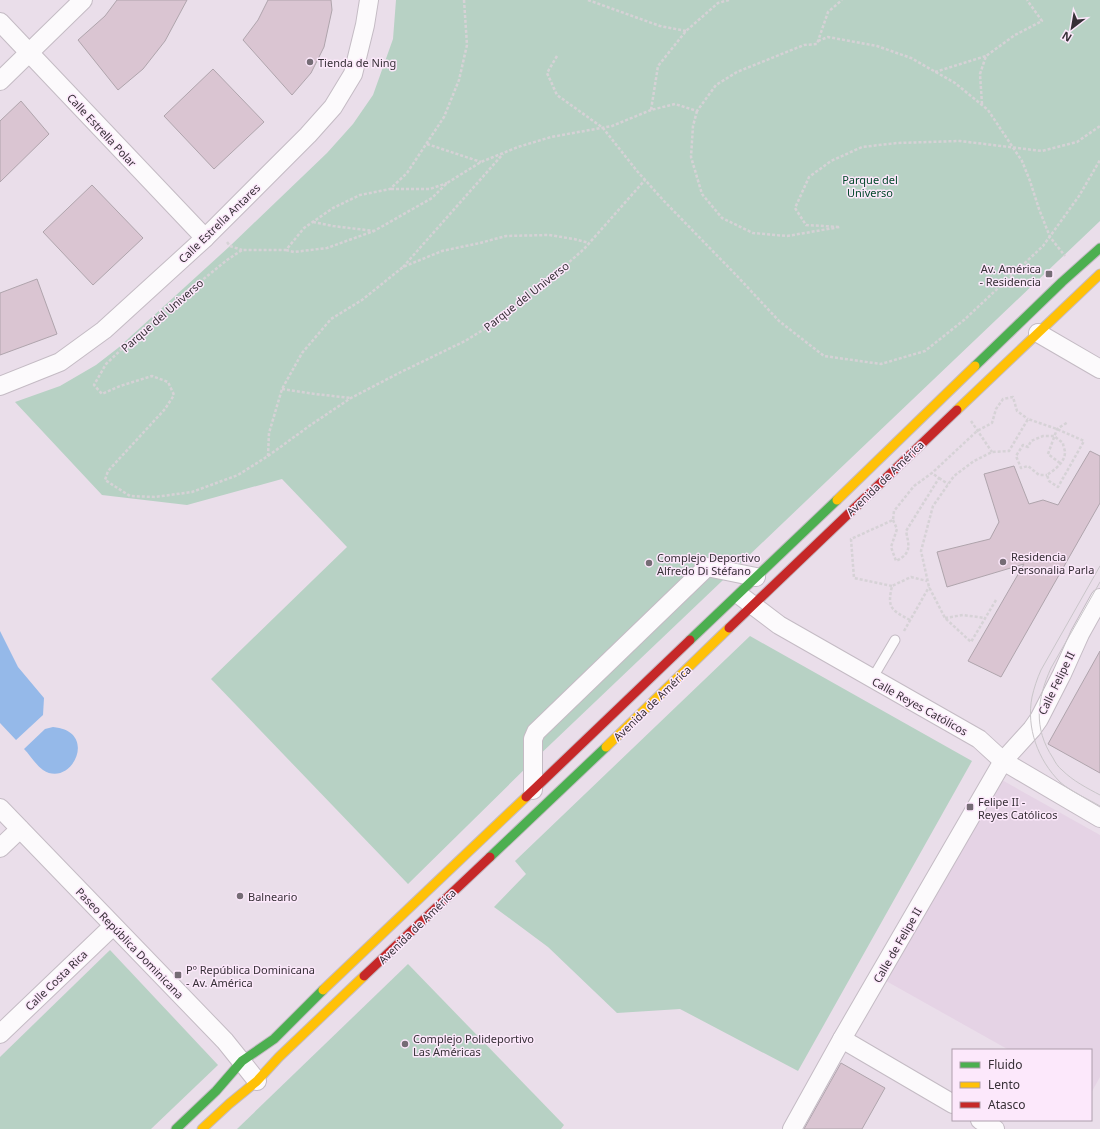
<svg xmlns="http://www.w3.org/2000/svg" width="1100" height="1129" viewBox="0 0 1100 1129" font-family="'Noto Sans',sans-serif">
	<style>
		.built { fill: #e5d3e5 }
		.green { fill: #b7d1c4 }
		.water { fill: #95b9e9 }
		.building { fill: #dac5d2; stroke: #afa4ac }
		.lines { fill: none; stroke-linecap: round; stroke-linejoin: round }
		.lane-casing { stroke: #c4bbc4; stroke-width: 11 }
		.street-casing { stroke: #c4bbc4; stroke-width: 20 }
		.fast-casing { stroke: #c4bbc4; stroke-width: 11 }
		.slow-casing { stroke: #c4bbc4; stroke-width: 11 }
		.jam-casing { stroke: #c4bbc4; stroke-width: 11 }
		.path { stroke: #d6d2d6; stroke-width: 2.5; stroke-dasharray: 3 2; stroke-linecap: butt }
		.lane { stroke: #fcfafc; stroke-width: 9 }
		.street { stroke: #fcfafc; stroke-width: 18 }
		.fast { stroke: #4caf50; stroke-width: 9 }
		.slow { stroke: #ffc107; stroke-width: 9 }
		.jam { stroke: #c62828; stroke-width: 9 }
		.tram { stroke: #c9c5c9; stroke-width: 1 }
		.poi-dot { fill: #756c75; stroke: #fce8fb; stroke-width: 1.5 }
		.labels { text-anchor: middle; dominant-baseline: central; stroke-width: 3; stroke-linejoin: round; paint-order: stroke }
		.poi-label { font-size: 11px; fill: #362f36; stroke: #fce8fb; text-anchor: start }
		.street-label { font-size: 11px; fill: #362f36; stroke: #fce8fb }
		.park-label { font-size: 11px; fill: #004729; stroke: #fce8fb }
	</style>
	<rect width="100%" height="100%" fill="#eadeea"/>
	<!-- built -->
	<polygon class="built" points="993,775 1100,835 1100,1077 1091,1093 1091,1050 1009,1050 879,977"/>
	<!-- green -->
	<g class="green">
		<polygon points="396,0 1100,0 1100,221 533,761 408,884 211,679 347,547 282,479 187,505 102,495 15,402 60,386 96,365 118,348 230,246 327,153 353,124 373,95 393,39"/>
		<polygon points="750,636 972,761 798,1071 680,1009 617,1013 548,947 494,907 526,874 515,861"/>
		<polygon points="110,950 218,1065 151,1129 0,1129 0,1057"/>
		<polygon points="408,964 564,1125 561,1129 237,1129"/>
	</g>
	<!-- water -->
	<g class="water">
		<polygon points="0,631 18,667 44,698 43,715 16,740 0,723"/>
		<path d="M53,727C100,731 71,789 43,770C36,765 30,755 24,749L45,729Z"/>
	</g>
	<!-- building -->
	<g class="building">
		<polygon points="117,0 187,0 165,41 143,69 118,90 78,40 105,16"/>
		<polygon points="268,0 331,0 332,10 324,47 311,73 292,95 243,40 258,20"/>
		<polygon points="213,69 264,122 214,169 164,116"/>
		<polygon points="21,101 49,134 0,182 0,121"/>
		<polygon points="92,185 143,238 93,285 43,232"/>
		<polygon points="37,279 57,334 0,355 0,293"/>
		<polygon points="1090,451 1100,456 1100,503 1001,677 968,661 1024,564 947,587 937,552 990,539 999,522 984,474 1014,466 1029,504 1043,500 1058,505"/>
		<polygon points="1100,651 1100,773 1048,744"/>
		<polygon points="841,1063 885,1088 862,1129 804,1129"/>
	</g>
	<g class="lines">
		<defs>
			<polyline id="lane" points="872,679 895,640"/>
			<g id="street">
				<polyline points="0,22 205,238"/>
				<polyline points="0,81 83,0"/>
				<polyline points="1038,333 1100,369"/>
				<polyline points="0,386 60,362 104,330 205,238 308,135 333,107 353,74 365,25 369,0"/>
				<polyline points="742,597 779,625 979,739 1003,761 1100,818"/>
				<polyline points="533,790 533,739 536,732 707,567 756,577"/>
				<polyline points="0,808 225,1041 257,1081"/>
				<polyline points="0,848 20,829"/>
				<polyline points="0,1034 113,926"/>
				<polyline points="842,1039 953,1104"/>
				<polyline points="980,1120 995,1129"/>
				<polyline points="792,1129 842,1039 1003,761 1032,729 1039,719 1062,674 1080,634 1100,598"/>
			</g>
			<g id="fast">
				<polyline points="975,366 1062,282 1100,248"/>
				<polyline points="690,640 837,500"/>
				<polyline points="490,857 606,747"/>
				<polyline points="176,1129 216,1091 242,1061 274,1039 323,990"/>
			</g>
			<g id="slow">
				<polyline points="957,410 1100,274"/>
				<polyline points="837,500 975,366"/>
				<polyline points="606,747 729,628"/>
				<polyline points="323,990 526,797"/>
				<polyline points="202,1129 229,1104 257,1081 279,1057 364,976"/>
			</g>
			<g id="jam">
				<polyline points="729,628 957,410"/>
				<polyline points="526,797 690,640"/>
				<polyline points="364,976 490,857"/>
			</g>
		</defs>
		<!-- lane casing -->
		<use href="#lane" class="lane-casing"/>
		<!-- street casing -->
		<use href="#street" class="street-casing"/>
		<!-- fast casing -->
		<use href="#fast" class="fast-casing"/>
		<!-- slow casing -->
		<use href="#slow" class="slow-casing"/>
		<!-- jam casing -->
		<use href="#jam" class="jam-casing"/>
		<!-- path -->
		<g class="path">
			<polyline points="464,0 467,45 459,80 444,117 407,173 390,189 360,195 333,208 304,228 286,250 242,250 227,260 147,325 106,364 94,385 102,394 120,386 152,376 168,382 174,395 165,409 108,471 105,480 130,496 155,497 192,492 238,475 268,456 269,433 282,389 302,353 331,319 362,300 403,267 442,251 480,243 506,236 549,235 574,239 589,243"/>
			<polyline points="588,0 660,26 686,31"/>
			<polyline points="729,0 718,3 686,31 658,66 651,110 675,104 697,111 716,85 737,72 804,45 817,44 828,12 842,0"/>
			<polyline points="818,41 828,37 877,46 911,58 955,83 988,110 1022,161 1030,181 1039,209 1050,237 1065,256"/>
			<polyline points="557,56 547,73 557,95 603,128 637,171 664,201 738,277 779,321 824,356 881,364 925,351 964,320 1043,246 1079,196 1100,160"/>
			<polyline points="935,72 986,56"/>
			<polyline points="982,104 980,74 986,56 1015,35 1042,21 1027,0"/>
			<polyline points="697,111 693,126 691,157 702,194 722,218 753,233 787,236 840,227 806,225 795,208 809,177 831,161 862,147 897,143 960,141 1042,151 1077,142 1100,126"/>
			<polyline points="427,144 481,162"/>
			<polyline points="391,189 430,189 447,183"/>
			<polyline points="313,222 333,226 374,231"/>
			<polyline points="227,242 230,246 242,250"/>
			<polyline points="286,250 294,252 327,248 374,231 432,198 447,183 481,162 518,147 551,137 612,126 651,110"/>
			<polyline points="403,267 503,154"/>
			<polyline points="282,389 315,394 351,398"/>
			<polyline points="971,421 992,452"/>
			<polyline points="268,456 312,424 351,398 399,373 465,341 496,322 550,279 584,249 645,180"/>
			<polyline points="1060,463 1048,454 1057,429 1068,422"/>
			<polyline points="939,478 948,484"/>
			<path d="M893,520L897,529L891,547L896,561C912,553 909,546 906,531L939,478L932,473"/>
			<polyline points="892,586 854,578 851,539 893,520 894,511 914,486 932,473 977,431 992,423 996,409 1003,399 1013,397 1017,411 1028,419"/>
			<path d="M996,600L971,642L945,618L929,587L921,551L933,506L954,476L974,461L992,452L1009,451L1028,419L1057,429L1084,441L1058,487L1049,481L1047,475C1054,470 1065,463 1065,452C1065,450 1063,446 1063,443L1054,436H1043L1031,441L1028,447L1023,445L1016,456L1021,468L1028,466L1039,475H1047"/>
			<polyline points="945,618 963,615 985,618"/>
			<path d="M910,620C891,610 887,608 892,586L911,577L927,581"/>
			<polyline points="904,631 929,587"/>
		</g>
		<!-- lane -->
		<use href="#lane" class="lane"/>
		<!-- street -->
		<use href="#street" class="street"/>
		<!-- fast -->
		<use href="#fast" class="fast"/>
		<!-- slow -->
		<use href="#slow" class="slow"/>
		<!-- jam -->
		<use href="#jam" class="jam"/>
		<!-- tram -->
		<g class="tram">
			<path d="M1100,566L1041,670C1037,679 1034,688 1032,697C1026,728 1038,760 1060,782C1070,791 1088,799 1100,806"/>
			<path d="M1100,582L1051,668C1037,699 1033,728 1053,758C1055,762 1058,767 1062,770C1073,781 1087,788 1100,795"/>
		</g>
	</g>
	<!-- markers -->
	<g class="poi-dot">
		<circle cx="310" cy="62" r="4"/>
		<rect x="1045" y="270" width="8" height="8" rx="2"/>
		<circle cx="1003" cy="562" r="4"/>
		<circle cx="649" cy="563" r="4"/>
		<rect x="966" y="803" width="8" height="8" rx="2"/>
		<circle cx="240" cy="896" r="4"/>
		<rect x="174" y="971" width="8" height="8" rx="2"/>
		<circle cx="405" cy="1044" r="4"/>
	</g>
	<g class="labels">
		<!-- poi labels -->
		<g class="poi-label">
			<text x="318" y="62">Tienda de Ning</text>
			<text x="1041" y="268" text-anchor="end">Av. América<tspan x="1041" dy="13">- Residencia</tspan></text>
			<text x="1011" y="556">Residencia<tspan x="1011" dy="13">Personalia Parla</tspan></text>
			<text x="657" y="557">Complejo Deportivo<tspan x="657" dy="13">Alfredo Di Stéfano</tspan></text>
			<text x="978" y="801">Felipe II -<tspan x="978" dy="13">Reyes Católicos</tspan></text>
			<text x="248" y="896">Balneario</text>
			<text x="186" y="969">Pº República Dominicana<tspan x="186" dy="13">- Av. América</tspan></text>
			<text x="413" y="1038">Complejo Polideportivo<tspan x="413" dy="13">Las Américas</tspan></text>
		</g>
		<!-- street labels -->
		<g class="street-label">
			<text transform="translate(102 130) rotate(47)">Calle Estrella Polar</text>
			<text transform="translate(219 223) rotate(-44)">Calle Estrella Antares</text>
			<text transform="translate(526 296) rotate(-38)">Parque del Universo</text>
			<text transform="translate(162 315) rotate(-41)">Parque del Universo</text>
			<text transform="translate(885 478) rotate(-44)">Avenida de América</text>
			<text transform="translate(1056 683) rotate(-64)">Calle Felipe II</text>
			<text transform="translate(652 703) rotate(-44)">Avenida de América</text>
			<text transform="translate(920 706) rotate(29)">Calle Reyes Católicos</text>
			<text transform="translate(417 926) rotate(-44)">Avenida de América</text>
			<text transform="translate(130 943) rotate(46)">Paseo República Dominicana</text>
			<text transform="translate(897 945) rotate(-60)">Calle de Felipe II</text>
			<text transform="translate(56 980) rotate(-44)">Calle Costa Rica</text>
		</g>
		<!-- park labels -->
		<g class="park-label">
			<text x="870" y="179">Parque del<tspan x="870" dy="13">Universo</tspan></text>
		</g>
	</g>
	<!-- legend -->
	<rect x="952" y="1049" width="140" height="72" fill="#fce8fb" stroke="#ad9eac"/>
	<rect x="960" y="1062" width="20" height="6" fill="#4caf50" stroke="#ad9eac"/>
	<text x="988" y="1069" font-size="12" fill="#362f36">Fluido</text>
	<rect x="960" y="1082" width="20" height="6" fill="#ffc107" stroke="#ad9eac"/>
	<text x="988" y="1089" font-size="12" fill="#362f36">Lento</text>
	<rect x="960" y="1102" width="20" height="6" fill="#c62828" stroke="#ad9eac"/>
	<text x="988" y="1109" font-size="12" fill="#362f36">Atasco</text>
	<!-- north arrow -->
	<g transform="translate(1072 28) rotate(211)" stroke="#fce8fb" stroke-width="3" paint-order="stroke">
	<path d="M0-3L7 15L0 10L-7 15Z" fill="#362f36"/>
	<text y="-6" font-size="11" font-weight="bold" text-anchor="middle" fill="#362f36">N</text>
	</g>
</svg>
